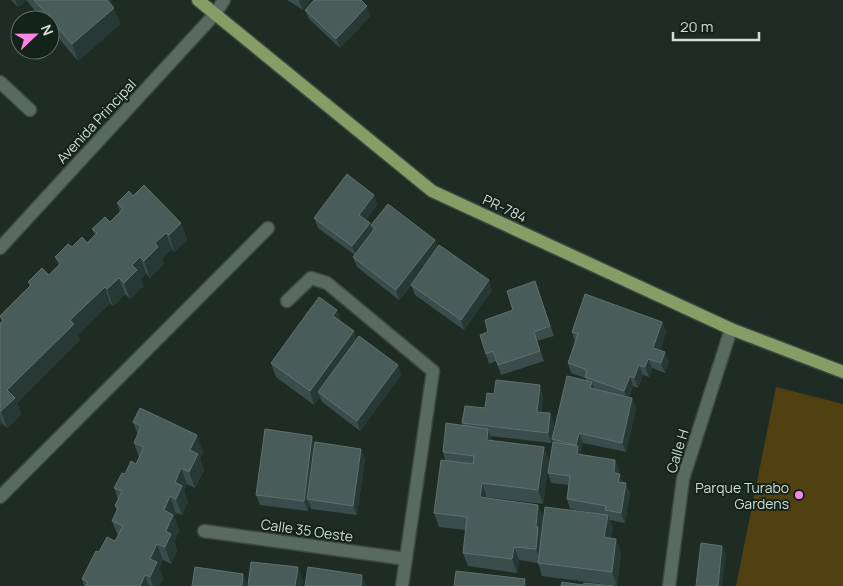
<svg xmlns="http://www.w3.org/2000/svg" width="843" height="586" viewBox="0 0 843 586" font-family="Manrope,sans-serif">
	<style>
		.green { fill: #504012 }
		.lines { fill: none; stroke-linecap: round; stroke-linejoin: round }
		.lane-casing { stroke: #3c4942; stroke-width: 15 }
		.street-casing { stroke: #3c4942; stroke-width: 15 }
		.secondary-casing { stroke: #3c4942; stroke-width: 15 }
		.primary-casing { stroke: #3c4942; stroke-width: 15 }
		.lane { stroke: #596a60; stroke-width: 12 }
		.street { stroke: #596a60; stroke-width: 12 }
		.secondary { stroke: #596a60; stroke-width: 12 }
		.primary { stroke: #869e65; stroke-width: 12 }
		.wall { fill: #3a4d4c }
		.shaded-wall { fill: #283935 }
		.building { fill: #4a5c5a; stroke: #60706e }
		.poi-dot { fill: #fa87e7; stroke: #14231a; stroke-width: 2 }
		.labels { text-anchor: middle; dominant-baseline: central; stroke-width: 4; stroke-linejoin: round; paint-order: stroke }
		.street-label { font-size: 14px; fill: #d4ddd7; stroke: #14231a }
		.poi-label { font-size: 14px; fill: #d4ddd7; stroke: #14231a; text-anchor: end }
	</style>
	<rect width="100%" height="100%" fill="#1e2c24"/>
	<!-- green -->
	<polygon class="green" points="776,387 843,404 843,586 736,586"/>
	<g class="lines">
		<defs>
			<g id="lane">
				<polyline points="0,82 30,110"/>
				<polyline points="0,497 268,228"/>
			</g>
			<g id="street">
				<polyline points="215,14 224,0"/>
				<polyline points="287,301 311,278 327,283 433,371 402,586"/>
				<polyline points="204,531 406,559"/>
				<polyline points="669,586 683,479 731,329"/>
			</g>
			<polyline id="secondary" points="0,248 215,14"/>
			<polyline id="primary" points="198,0 432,191 731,329 843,372"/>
		</defs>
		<!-- lane casing -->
		<use href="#lane" class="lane-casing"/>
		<!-- street casing -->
		<use href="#street" class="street-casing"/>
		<!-- secondary casing -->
		<use href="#secondary" class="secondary-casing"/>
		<!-- primary casing -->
		<use href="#primary" class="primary-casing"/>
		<!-- lane -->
		<use href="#lane" class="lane"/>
		<!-- street -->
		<use href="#street" class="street"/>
		<!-- secondary -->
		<use href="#secondary" class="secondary"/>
		<!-- primary -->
		<use href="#primary" class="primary"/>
	</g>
	<!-- wall -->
	<g class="wall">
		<polygon points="11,0 26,0 18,7"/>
		<polygon points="26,0 110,0 120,24 78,61 50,28 50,20 43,20"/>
		<polygon points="287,0 310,0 303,10"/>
		<polygon points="305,10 370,16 340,48 309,19"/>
		<polygon points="374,195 377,205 366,220 370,223 373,231 371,225 435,240 437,247 492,290 464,330 415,295 411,285 413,283 399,300 357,267 353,257 355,255 318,228 314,218"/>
		<polygon points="133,196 181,223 187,240 174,252 172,249 162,258 164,264 150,278 146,273 141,279 143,286 130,299 125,294 113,306 110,303 78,335 80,340 17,403 21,414 7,428 2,423 0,425 0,324 2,322 0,316 30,287 28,282 49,275 59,266 55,257 72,247 87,243 95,235 92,229 110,222 120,212 117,203"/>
		<polygon points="535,281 554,336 537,341 544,361 501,375 496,361 489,364 486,354 488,332 513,310"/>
		<polygon points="337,310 341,322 357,340 401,375 360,431 322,402 320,397 314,405 276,377 271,363"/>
		<polygon points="662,322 666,332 660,350 669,362 665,373 652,368 649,377 643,375 638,388 633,386 629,397 632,398 636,408 626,452 583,443 580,452 581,454 615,460 619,469 618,474 630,493 625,523 610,520 613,528 611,538 621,552 617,586 542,576 538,563 519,560 517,573 468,566 463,553 466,530 439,527 434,513 445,460 443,452 463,425 462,423 485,408 494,394 543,395 541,412 554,423 551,443 490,436 492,441 544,447 549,461 543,504 487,497 487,498 538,505 543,518 599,514 570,509 567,499 569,485 551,483 548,473 553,442 552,439 586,380 585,378 571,373 568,363 575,342 572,332"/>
		<polygon points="133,422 203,452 200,459 204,470 195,488 187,484 184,491 188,502 182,515 176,513 174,517 179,531 174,542 177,550 171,564 163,560 159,569 163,579 159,586 84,586 82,579 99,552 115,541 118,536 112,521 117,511 115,506 118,499 114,488 125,474 136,464 139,457 134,443 138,435"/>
		<polygon points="315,443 365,459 357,515 311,509 309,503 308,511 260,505 256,495"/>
	</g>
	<!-- shaded-wall -->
	<g class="shaded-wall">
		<polygon points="15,0 26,0 18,7"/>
		<polygon points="106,0 110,0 120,24 78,61 72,44"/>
		<polygon points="299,0 310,0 303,10 299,1"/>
		<polygon points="367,6 370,16 340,48 336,39"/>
		<polygon points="374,195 377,205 363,224 359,215"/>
		<polygon points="181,223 187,240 174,252 169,235"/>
		<polygon points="370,223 373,232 356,256 352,246"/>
		<polygon points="166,233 172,249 162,258 164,264 150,278 144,261 155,243"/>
		<polygon points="435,240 438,250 399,300 396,290"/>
		<polygon points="140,257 146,273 141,279 143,286 130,299 124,283 132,265"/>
		<polygon points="119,278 125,294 113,306 107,289"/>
		<polygon points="489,280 492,290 464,330 461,320"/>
		<polygon points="105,287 110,303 78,335 80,340 17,403 21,414 7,428 1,411 7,390 70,320"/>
		<polygon points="337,310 342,324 333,316"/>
		<polygon points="662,322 666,332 657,357 653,348"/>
		<polygon points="354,331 359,345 318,392 320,397 314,405 310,391"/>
		<polygon points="665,352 669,362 665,373 661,363"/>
		<polygon points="648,359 652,368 649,377 645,367"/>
		<polygon points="398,365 401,375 360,431 357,421"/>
		<polygon points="639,365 643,375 638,388 634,378"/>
		<polygon points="630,376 633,386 627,401 624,391"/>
		<polygon points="592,382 595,392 590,388"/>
		<polygon points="540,385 543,395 540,422 537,412"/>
		<polygon points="632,398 636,408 626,452 622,443"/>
		<polygon points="550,413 554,423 551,443 548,433"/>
		<polygon points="0,417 2,423 0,425"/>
		<polygon points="488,429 493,442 487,440"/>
		<polygon points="579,433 583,443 580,452 582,456 577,454 578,449 576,445"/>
		<polygon points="197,435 203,452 200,459 204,470 195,488 189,472 190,450"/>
		<polygon points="312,436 316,446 307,499 309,503 308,511 304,501"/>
		<polygon points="544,447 549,461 543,504 538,490"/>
		<polygon points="361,449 365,459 357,515 353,506"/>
		<polygon points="615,460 619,469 617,483 614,473"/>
		<polygon points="181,468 187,484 184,491 188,502 182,515 176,499 175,482"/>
		<polygon points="620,474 623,484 618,482"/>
		<polygon points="482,483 487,497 485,511 480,497"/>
		<polygon points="626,483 630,493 625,523 621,513"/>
		<polygon points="170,496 176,513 174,517 179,531 174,542 177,550 171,564 165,547 166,531 164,510"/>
		<polygon points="538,505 543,518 541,563 536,549 536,526"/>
		<polygon points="608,515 613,528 609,551 604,537"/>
		<polygon points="616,539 621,552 617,586 612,572"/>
		<polygon points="157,544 163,560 159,569 163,579 159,586 153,586 150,577 150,559"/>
		<polygon points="722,546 726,555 722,586 718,586"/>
		<polygon points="514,547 519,560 517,573 512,559"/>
		<polygon points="298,567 303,581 302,586 295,586"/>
		<polygon points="243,574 247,584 247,586 242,586"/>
		<polygon points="145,575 149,586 140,586"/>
		<polygon points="362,575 366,586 361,586"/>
		<polygon points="525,579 527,586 524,586"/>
	</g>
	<!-- building -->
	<g class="building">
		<polygon points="34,0 107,0 114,8 72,44"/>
		<polygon points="314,0 361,0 367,6 336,39 305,10"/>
		<polygon points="347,174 374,195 359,215 370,223 352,246 314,218"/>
		<polygon points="144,185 181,223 169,235 166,233 155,243 158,247 144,261 140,257 132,265 137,270 124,283 119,278 107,289 105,287 70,320 74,324 7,390 15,398 1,411 0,411 0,324 3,320 0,316 31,285 28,282 42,268 49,275 61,263 55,257 68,244 72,247 82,237 87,243 97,233 92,229 105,217 110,222 123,209 117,203 129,191 133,196"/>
		<polygon points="388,204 435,240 396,290 353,257 375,228 371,225"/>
		<polygon points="439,245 489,280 461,320 411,285"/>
		<polygon points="535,281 550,326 534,332 540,351 498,365 493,351 486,354 480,335 488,332 485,320 513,310 507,291"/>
		<polygon points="585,294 662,322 653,348 665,352 661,363 648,359 645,367 639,365 634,378 630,376 624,391 585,377 587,370 568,363 578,334 572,332"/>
		<polygon points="319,297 337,310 333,316 354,331 310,391 271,363"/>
		<polygon points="359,336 398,365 357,421 318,392"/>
		<polygon points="567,376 592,382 590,388 632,398 622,443 579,433 576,445 552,439"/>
		<polygon points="496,380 540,385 537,412 550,413 548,433 462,423 465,406 485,408 487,393 494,394"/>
		<polygon points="140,408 197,435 190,450 198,454 189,472 181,468 175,482 182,486 176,499 170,496 164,510 173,515 166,531 171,534 165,547 157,544 150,559 157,562 150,577 145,575 140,586 86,586 88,582 82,579 96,551 99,552 107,537 115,541 123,526 112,521 118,508 115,506 122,491 114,488 122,473 125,474 131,461 136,464 144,447 134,443 141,426 133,422"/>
		<polygon points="446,423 488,429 487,440 544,447 538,490 482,483 480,497 538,505 536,526 538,527 536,549 514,547 512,559 463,553 467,517 434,513 441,460 473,464 474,456 443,452"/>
		<polygon points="265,429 312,436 304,501 256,495"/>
		<polygon points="315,442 361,449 353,506 307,499"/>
		<polygon points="553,442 578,446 577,454 615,460 614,473 620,474 618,482 626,483 621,513 605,510 606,506 567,499 570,476 548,473"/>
		<polygon points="545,507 608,515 604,537 616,539 612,572 538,563"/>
		<polygon points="701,543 722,546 718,586 696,586"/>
		<polygon points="251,562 298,567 295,586 248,586"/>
		<polygon points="195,567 243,574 242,586 192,586"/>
		<polygon points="308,567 362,575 361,586 305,586"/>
		<polygon points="456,571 525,579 524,586 454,586"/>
		<polygon points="562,582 583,585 584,583 613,586 561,586"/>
	</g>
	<!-- markers -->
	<circle class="poi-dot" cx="799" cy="495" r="5"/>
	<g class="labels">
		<!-- street labels -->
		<g class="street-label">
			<text transform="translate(96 121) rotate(-47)">Avenida Principal</text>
			<text transform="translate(505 208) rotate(25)">PR-784</text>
			<text transform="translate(677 451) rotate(-73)">Calle H</text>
			<text transform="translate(307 530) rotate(8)">Calle 35 Oeste</text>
		</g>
		<!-- poi labels -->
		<g class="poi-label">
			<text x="789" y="487">Parque Turabo<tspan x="789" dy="16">Gardens</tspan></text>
		</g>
	</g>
	<!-- north arrow -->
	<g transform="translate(35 35) rotate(68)"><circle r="24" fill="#14231a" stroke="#616d66"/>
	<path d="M0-4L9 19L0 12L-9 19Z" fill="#fa87e7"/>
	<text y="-8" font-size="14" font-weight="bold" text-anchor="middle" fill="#d4ddd7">N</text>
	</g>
	<!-- scale -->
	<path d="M673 32v8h86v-8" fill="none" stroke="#d4ddd7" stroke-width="2.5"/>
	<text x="680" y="32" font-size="15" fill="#d4ddd7" stroke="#14231a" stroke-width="4" paint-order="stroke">20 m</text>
</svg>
